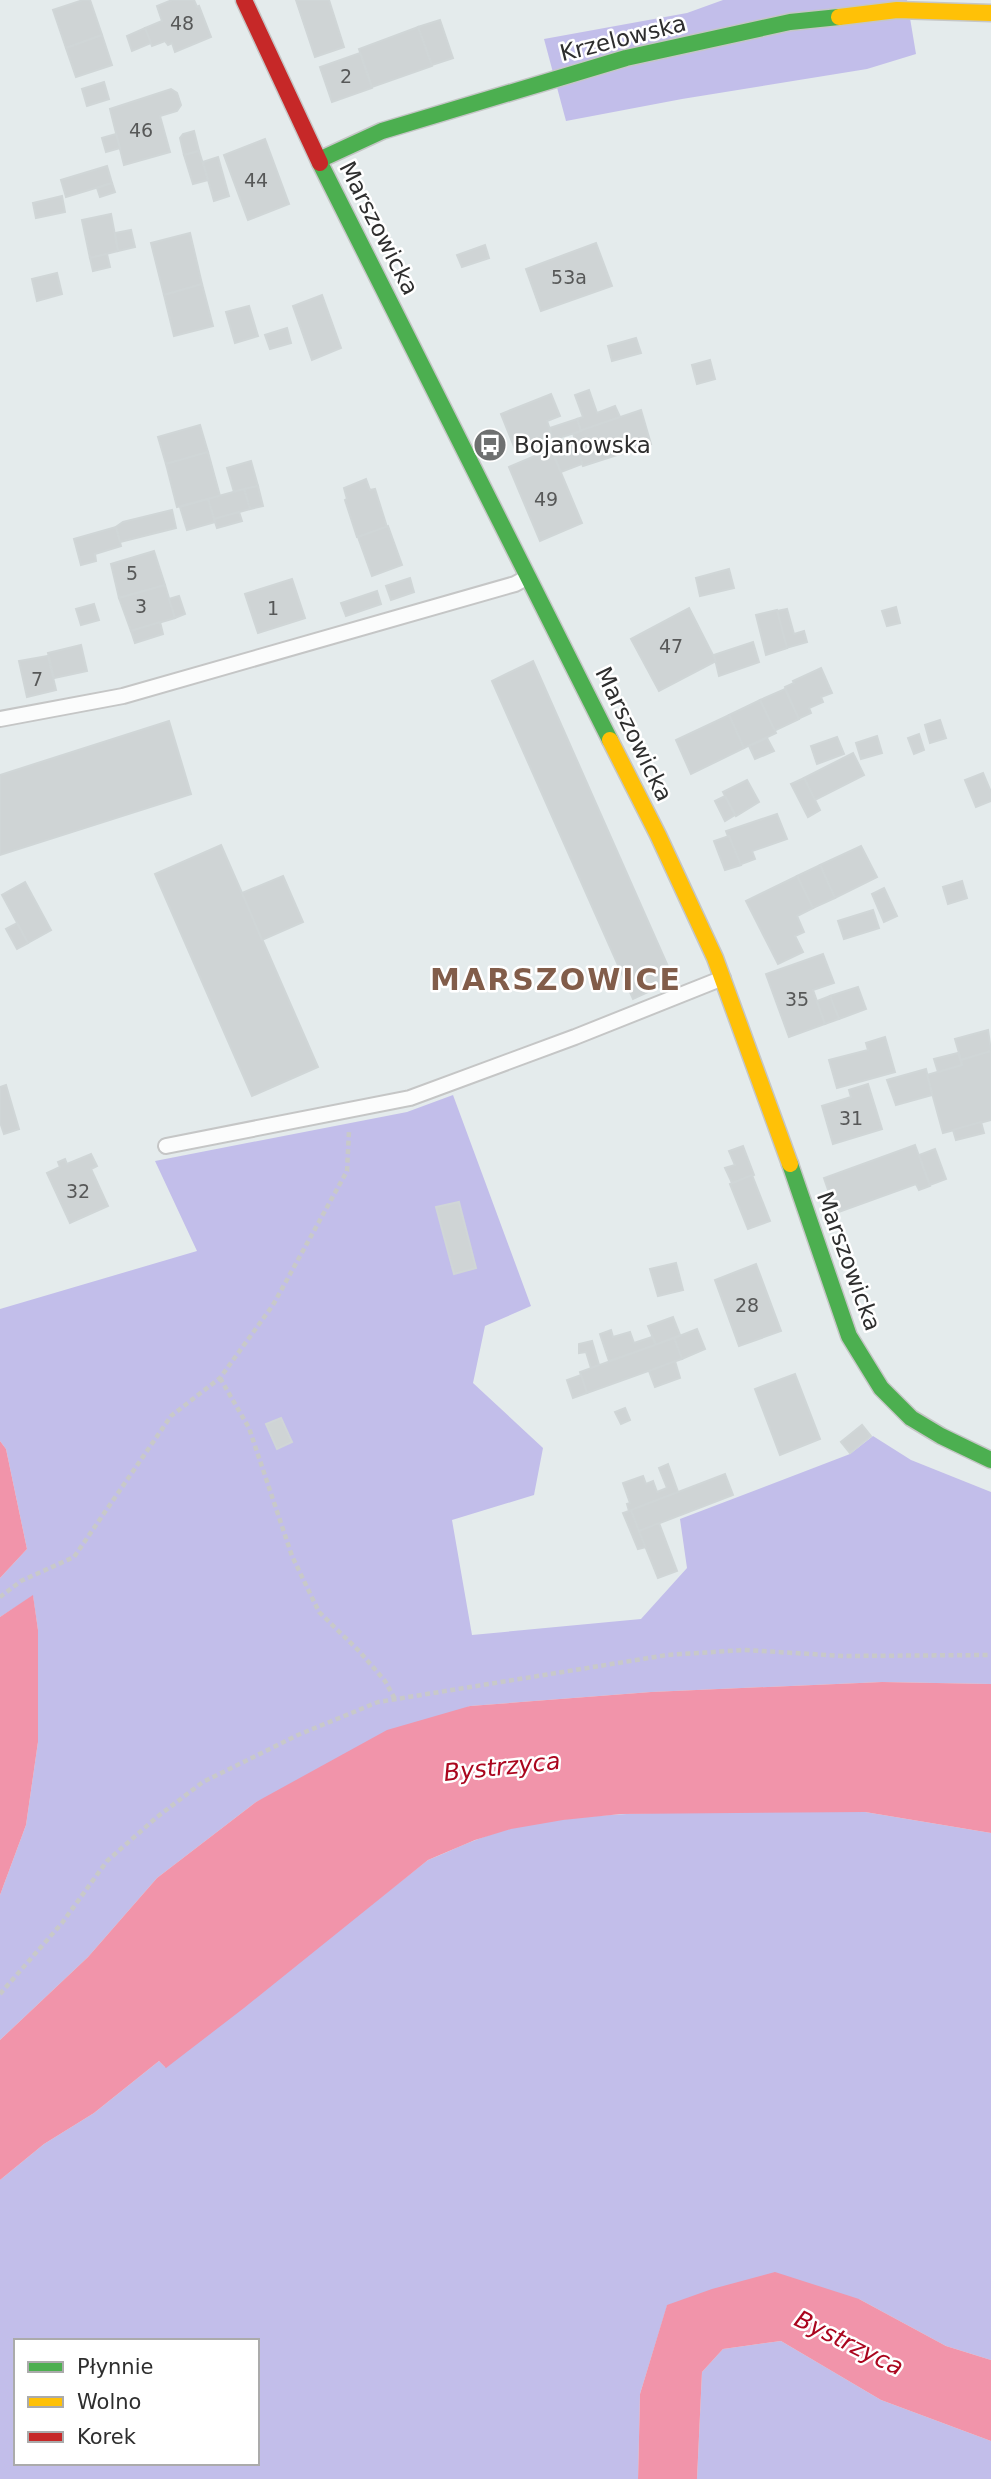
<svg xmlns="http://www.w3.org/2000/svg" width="991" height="2479" viewBox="0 0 991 2479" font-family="'DejaVu Sans',sans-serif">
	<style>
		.green { fill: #c2beea; fill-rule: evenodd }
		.water { fill: #f194aa }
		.building { fill: #cfd4d5; stroke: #d0d6d7; stroke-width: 2 }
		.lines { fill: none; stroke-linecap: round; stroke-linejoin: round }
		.lane-casing { stroke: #c5c6c6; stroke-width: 18 }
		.fast-casing { stroke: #c5c6c6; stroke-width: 19 }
		.slow-casing { stroke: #c5c6c6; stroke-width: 19 }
		.jam-casing { stroke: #c5c6c6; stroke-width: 19 }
		.path { stroke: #c8c9c9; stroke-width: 4.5; stroke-dasharray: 5 3.5; stroke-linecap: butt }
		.lane { stroke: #fbfcfc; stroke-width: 14 }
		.fast { stroke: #4caf50; stroke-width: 16 }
		.slow { stroke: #ffc107; stroke-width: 16 }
		.jam { stroke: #c62828; stroke-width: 16 }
		.labels { text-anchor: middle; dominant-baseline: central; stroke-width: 5; stroke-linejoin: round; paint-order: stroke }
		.number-label { font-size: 19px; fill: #575858 }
		.street-label { font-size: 23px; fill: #2e2e2e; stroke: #fff }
		.poi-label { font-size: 23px; fill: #2e2e2e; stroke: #fff; text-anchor: start }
		.water-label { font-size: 24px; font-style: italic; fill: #aa061e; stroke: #fff }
		.district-label { font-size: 30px; font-weight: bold; letter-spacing: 2px; fill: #825d4a; stroke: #fff }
	</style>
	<rect width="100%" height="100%" fill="#e4ebec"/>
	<!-- green -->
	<g class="green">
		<polygon points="723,0 907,0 916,54 867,69 682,99 566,121 544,39 687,13"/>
		<polygon points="453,1095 531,1306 485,1326 473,1383 543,1448 534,1495 452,1520 472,1635 641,1619 687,1568 680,1519 850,1454 873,1436 911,1460 991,1492 991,1684 882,1682 651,1692 470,1706 256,1802 157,1878 88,1957 0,2040 0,1895 26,1825 38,1742 38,1630 33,1596 0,1617 0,1578 27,1549 6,1449 0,1441 0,1309 197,1251 155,1161 407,1112"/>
		<path d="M768,1811L865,1812L991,1833V2360L946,2346L859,2299L667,2306L640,2394L638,2479H0V2180L44,2144L94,2113L159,2061L165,2067L428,1860C455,1849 483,1835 513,1828C596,1810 683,1813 768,1811ZM16,2341H257V2463H16Z"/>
		<polygon points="781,2341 881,2400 991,2441 991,2479 697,2479 702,2372 723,2349"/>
	</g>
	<!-- water -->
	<g class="water">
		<polygon points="0,1441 6,1449 27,1549 0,1578"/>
		<polygon points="33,1595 38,1630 38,1742 26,1825 0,1895 0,1617"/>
		<polygon points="882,1682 991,1684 991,1833 865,1812 621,1814 563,1820 511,1829 475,1840 428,1860 244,2008 166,2068 159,2061 94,2113 44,2144 0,2180 0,2040 88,1957 157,1878 256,1802 387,1730 470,1706 651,1692"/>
		<polygon points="775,2272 859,2299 946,2346 991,2360 991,2441 881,2400 781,2341 723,2349 702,2372 697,2479 638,2479 640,2394 667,2305 712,2289"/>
	</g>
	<!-- building -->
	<g class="building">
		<polygon points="83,0 90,0 102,35 66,48 53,10"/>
		<polygon points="172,0 194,0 197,7 199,6 211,37 175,52 172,43 168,45 165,41 152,46 145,28 162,21 157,6"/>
		<polygon points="296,0 329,0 344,47 315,57"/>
		<polygon points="440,20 453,58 432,65 418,27"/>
		<polygon points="418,27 432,66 372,87 359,49"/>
		<polygon points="145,28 151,43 132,51 127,36"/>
		<polygon points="102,35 112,65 76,77 66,48"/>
		<polygon points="360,53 372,88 332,102 320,67"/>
		<polygon points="104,82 109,99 87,106 82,89"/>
		<polygon points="171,89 177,93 181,105 177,111 160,116 170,152 124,165 110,109"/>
		<polygon points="194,131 199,151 184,155 180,138 183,134"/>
		<polygon points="116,134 120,148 106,152 102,138"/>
		<polygon points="265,139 289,204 248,220 224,155"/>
		<polygon points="199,151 208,180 193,184 184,155"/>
		<polygon points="218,157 229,196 214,201 203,162"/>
		<polygon points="107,166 112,183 66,197 61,180"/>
		<polygon points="112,183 115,192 100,197 97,188"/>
		<polygon points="62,196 65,212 36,218 33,203"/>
		<polygon points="111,214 118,251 90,258 82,220"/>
		<polygon points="131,230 135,247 118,251 115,233"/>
		<polygon points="190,233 202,284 164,295 151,243"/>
		<polygon points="596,243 612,286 541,311 526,269"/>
		<polygon points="485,245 489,258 462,267 457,255"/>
		<polygon points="107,254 110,267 93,271 90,258"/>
		<polygon points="57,273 62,294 37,301 32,279"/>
		<polygon points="202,284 213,326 174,336 164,295"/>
		<polygon points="322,295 341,348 312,360 293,306"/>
		<polygon points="249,306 258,336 235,343 226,312"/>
		<polygon points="287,328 291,343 270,349 265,335"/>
		<polygon points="636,338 641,353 612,361 608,346"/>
		<polygon points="710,360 715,379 697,384 692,365"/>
		<polygon points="589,390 597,413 615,406 620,417 581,431 577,419 583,417 575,395"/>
		<polygon points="551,394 560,416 547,421 552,435 515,449 501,414"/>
		<polygon points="641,410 651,444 583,466 582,464 573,433"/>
		<polygon points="577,419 581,431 552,440 550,428"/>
		<polygon points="200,425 208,452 166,464 158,437"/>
		<polygon points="575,439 582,464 561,472 551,449"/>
		<polygon points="551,449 582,523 540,541 509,467"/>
		<polygon points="208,452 220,496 177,507 166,464"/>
		<polygon points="251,461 258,486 234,492 227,468"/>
		<polygon points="366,479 370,490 375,489 387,527 357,537 345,500 347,499 344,488"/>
		<polygon points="258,486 263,506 250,509 244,489"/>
		<polygon points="244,489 250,509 214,519 208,499"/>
		<polygon points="208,499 215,522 187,530 180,507"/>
		<polygon points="172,510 176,528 120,542 116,527 123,522"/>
		<polygon points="239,512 242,521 217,528 214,519"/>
		<polygon points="388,526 402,565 372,576 358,537"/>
		<polygon points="116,527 121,546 95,554 96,561 81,565 74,539"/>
		<polygon points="154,551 165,585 119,598 111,564"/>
		<polygon points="729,569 734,588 700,596 696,578"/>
		<polygon points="410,578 414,592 391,600 386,586"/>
		<polygon points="292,579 305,618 258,633 245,594"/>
		<polygon points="165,585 175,618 131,631 119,598"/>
		<polygon points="377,591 381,604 346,616 341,603"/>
		<polygon points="179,596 185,614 175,618 169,599"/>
		<polygon points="94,604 99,620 81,625 76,609"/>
		<polygon points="896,607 900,623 887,626 882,611"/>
		<polygon points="689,608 716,661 659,691 631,639"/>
		<polygon points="787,609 794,634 804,631 807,642 786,648 777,611"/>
		<polygon points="777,610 787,648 766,655 756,615"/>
		<polygon points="160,622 163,634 135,643 131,631"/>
		<polygon points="753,642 759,662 719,676 714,655"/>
		<polygon points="81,645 87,671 54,678 48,653"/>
		<polygon points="48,656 56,690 27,697 19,661"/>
		<polygon points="533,661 674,980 633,999 492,681"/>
		<polygon points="821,668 832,693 821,697 823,702 809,708 811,713 798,719 785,687 794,683 793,681"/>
		<polygon points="785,689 799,719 774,731 760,700"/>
		<polygon points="760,700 776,733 744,748 729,715"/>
		<polygon points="729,715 744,748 691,774 676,740"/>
		<polygon points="940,720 946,738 930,743 925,725"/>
		<polygon points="169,721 191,794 0,855 0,775"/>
		<polygon points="919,734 924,750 914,754 908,738"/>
		<polygon points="877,736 882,753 861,759 856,743"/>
		<polygon points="837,737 844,754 817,764 811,746"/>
		<polygon points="767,738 774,751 755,759 749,746"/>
		<polygon points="853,753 864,775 815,800 804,778"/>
		<polygon points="983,773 991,792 991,801 976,807 965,780"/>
		<polygon points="804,778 820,810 808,817 791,784"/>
		<polygon points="747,780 759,802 736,816 723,792"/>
		<polygon points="725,796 735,815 725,821 715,801"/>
		<polygon points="777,814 787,839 752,851 755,859 739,865 726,831"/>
		<polygon points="729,836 741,865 725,870 714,841"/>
		<polygon points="221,845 318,1067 252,1096 155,874"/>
		<polygon points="861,846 877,877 835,898 820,865"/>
		<polygon points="820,865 835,898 813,908 797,876"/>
		<polygon points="283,876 303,922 262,940 242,893"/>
		<polygon points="797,876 813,908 797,916 804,932 795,936 803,952 778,964 746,901"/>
		<polygon points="962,881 967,898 948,904 943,887"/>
		<polygon points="25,882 51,930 28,943 2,895"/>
		<polygon points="884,888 897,916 884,922 872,894"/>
		<polygon points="873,910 879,928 844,939 838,921"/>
		<polygon points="17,923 28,943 17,949 6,929"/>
		<polygon points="823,954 834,983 813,990 825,1024 789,1037 766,974"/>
		<polygon points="858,987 866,1009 839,1019 830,996"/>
		<polygon points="830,996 839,1019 825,1024 817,1001"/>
		<polygon points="988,1030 991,1051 961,1060 955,1039"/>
		<polygon points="885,1037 895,1072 837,1088 829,1060 868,1050 866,1043"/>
		<polygon points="991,1051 991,1120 943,1133 927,1075 962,1065 961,1060"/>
		<polygon points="958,1053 962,1065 938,1072 934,1059"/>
		<polygon points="926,1069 932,1095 896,1105 887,1080"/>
		<polygon points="868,1084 882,1129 833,1144 822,1106 851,1097 849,1090"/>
		<polygon points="6,1085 19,1129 4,1134 0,1122 0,1087"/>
		<polygon points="981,1122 984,1133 956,1140 953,1130"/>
		<polygon points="915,1145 930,1186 919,1190 916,1184 836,1213 824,1178"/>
		<polygon points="743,1146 754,1175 732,1183 725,1168 735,1165 729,1151"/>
		<polygon points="935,1149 946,1179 930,1185 919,1155"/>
		<polygon points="91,1154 97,1166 91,1169 108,1206 70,1223 47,1173 60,1167 58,1162 65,1159 67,1164"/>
		<polygon points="752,1175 770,1221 748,1229 730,1184"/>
		<polygon points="459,1202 476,1268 454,1274 436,1207"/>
		<polygon points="676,1263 683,1290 658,1296 650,1269"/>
		<polygon points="756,1264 781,1331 739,1346 715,1280"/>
		<polygon points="673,1317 680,1335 656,1345 648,1326"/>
		<polygon points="697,1329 705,1349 682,1359 674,1338"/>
		<polygon points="611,1330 613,1337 630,1332 634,1343 652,1337 656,1345 609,1361 600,1334"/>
		<polygon points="674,1338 682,1359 587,1393 580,1372"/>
		<polygon points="592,1341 599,1365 591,1368 586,1352 579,1353 579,1344"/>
		<polygon points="675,1361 680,1378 655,1387 649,1371"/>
		<polygon points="795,1374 820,1439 780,1455 755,1389"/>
		<polygon points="581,1375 587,1393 573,1398 567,1380"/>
		<polygon points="625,1408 630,1420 621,1424 615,1412"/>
		<polygon points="281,1418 292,1442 277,1449 266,1424"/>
		<polygon points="862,1425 871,1436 850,1453 841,1442"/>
		<polygon points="668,1464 678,1492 631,1510 646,1547 638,1549 623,1513 629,1511 627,1504 630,1503 623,1483 643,1476 646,1484 653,1481 657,1492 667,1488 659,1468"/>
		<polygon points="725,1474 733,1495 639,1531 631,1510"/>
		<polygon points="659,1523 677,1571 658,1578 639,1531"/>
	</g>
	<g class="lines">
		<defs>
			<g id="lane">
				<polyline points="0,719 123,696 515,584 528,577"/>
				<polyline points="166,1146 410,1098 575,1037 723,978"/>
			</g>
			<g id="fast">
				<polyline points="319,160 382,131 626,58 790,22 839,17"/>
				<polyline points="320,163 610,740"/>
				<polyline points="790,1164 849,1336 881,1388 911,1418 941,1436 991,1460"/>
			</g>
			<g id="slow">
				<polyline points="839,17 897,10 991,13"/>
				<polyline points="610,740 658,835 715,958 790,1164"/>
			</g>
			<polyline id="jam" points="244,0 320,163"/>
		</defs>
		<!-- lane casing -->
		<use href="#lane" class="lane-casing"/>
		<!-- fast casing -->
		<use href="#fast" class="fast-casing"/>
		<!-- slow casing -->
		<use href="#slow" class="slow-casing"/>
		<!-- jam casing -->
		<use href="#jam" class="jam-casing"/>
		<!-- path -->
		<g class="path">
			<polyline points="220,1378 249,1428 292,1556 319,1612 360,1652 385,1681 395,1699"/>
			<polyline points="0,1597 21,1581 74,1557 171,1416 220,1378 273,1305 347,1171 349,1131"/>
			<polyline points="0,1994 62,1923 107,1861 157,1817 203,1782 298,1735 378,1702 667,1655 744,1650 844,1656 991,1655"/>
		</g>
		<!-- lane -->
		<use href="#lane" class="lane"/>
		<!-- fast -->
		<use href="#fast" class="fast"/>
		<!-- slow -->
		<use href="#slow" class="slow"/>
		<!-- jam -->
		<use href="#jam" class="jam"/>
	</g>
	<!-- icons -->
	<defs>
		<symbol id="bus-disc" viewBox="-11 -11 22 22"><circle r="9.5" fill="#6e7070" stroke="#fff"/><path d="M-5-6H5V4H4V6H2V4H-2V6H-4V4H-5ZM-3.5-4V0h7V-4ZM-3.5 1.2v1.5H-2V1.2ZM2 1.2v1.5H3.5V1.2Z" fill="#fff"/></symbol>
	</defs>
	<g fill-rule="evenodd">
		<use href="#bus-disc" x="471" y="426" width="38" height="38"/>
	</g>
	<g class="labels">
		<!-- number labels -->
		<g class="number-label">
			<text x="182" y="23">48</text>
			<text x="346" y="76">2</text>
			<text x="141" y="130">46</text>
			<text x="256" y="180">44</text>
			<text x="569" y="277">53a</text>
			<text x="546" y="499">49</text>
			<text x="132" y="573">5</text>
			<text x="141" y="606">3</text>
			<text x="273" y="608">1</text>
			<text x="671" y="646">47</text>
			<text x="37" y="679">7</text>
			<text x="797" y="999">35</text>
			<text x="851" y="1118">31</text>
			<text x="78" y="1191">32</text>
			<text x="747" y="1305">28</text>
		</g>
		<!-- street labels -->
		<g class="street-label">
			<text transform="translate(623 38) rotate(-14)">Krzelowska</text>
			<text transform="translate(379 228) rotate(63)">Marszowicka</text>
			<text transform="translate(634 734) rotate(64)">Marszowicka</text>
			<text transform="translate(849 1261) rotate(70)">Marszowicka</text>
		</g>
		<!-- poi labels -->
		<g class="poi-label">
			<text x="514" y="445">Bojanowska</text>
		</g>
		<!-- water labels -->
		<g class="water-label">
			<text transform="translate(502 1767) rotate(-6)">Bystrzyca</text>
			<text transform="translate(849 2343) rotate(26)">Bystrzyca</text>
		</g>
		<!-- district labels -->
		<g class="district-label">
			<text x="556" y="979">MARSZOWICE</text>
		</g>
	</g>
	<!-- legend -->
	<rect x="14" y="2339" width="245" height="126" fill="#ffffff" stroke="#ababab" stroke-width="2"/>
	<rect x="28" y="2362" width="35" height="10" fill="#4caf50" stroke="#ababab" stroke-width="2"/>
	<text x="77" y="2374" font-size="21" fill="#2e2e2e">Płynnie</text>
	<rect x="28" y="2397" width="35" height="10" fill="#ffc107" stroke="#ababab" stroke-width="2"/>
	<text x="77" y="2409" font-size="21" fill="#2e2e2e">Wolno</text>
	<rect x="28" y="2432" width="35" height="10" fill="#c62828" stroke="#ababab" stroke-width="2"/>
	<text x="77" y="2444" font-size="21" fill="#2e2e2e">Korek</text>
</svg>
